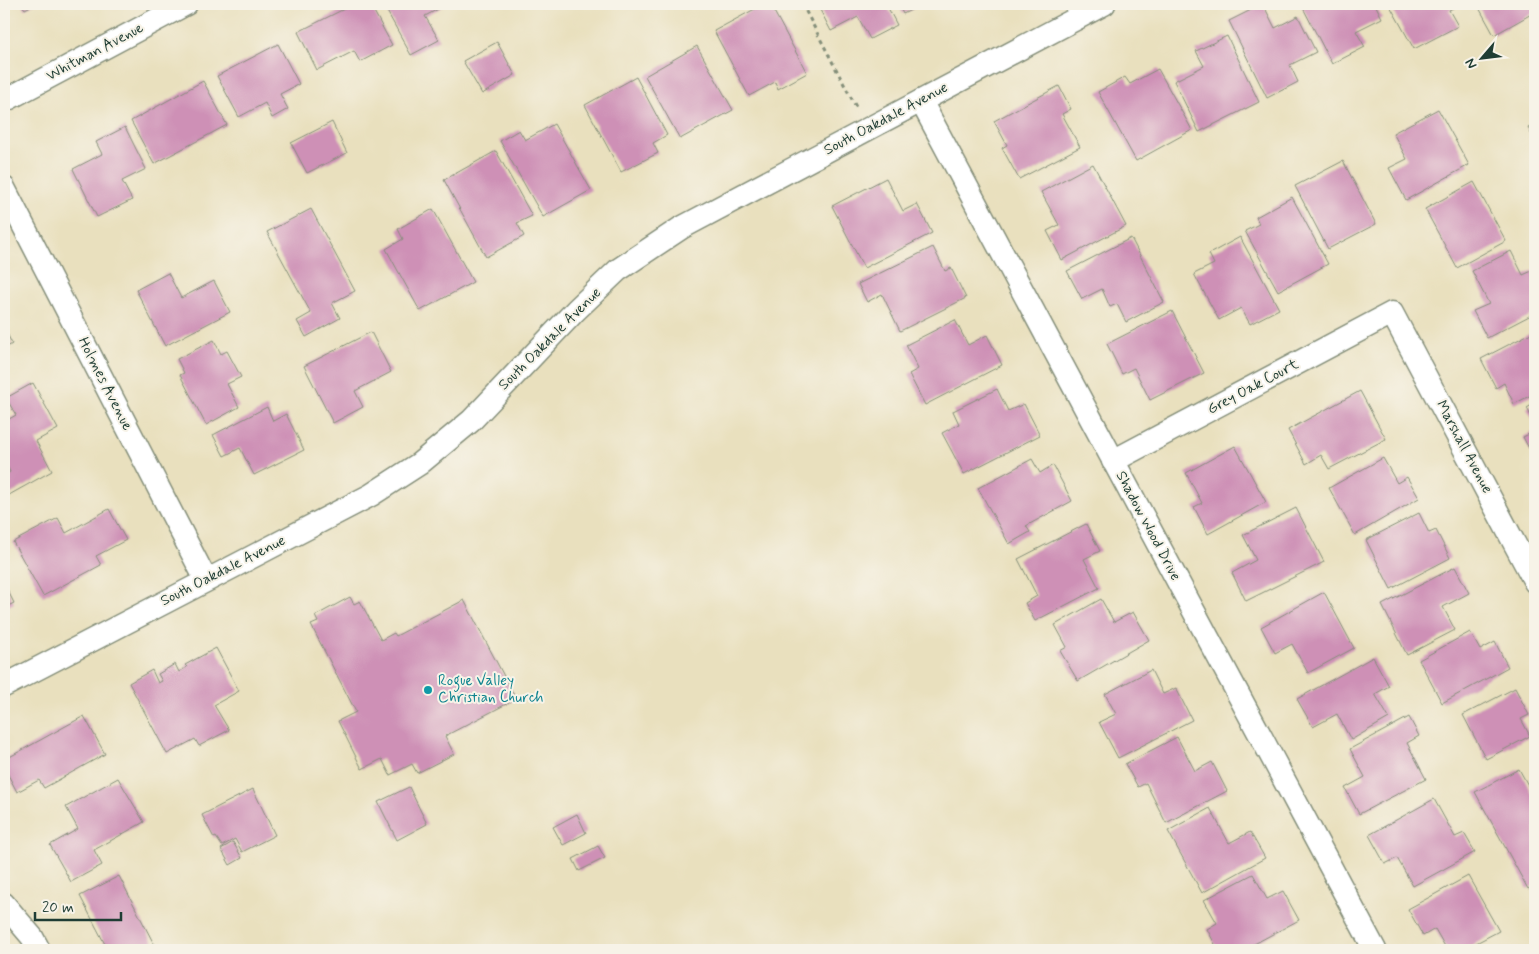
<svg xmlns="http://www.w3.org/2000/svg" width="1539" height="954" viewBox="0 0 1539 954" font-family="Mynerve,sans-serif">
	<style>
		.building { fill: #ce90b6 }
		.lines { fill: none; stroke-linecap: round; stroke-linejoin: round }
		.minor-casing { stroke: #848e79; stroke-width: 25 }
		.path { stroke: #848e79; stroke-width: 3; stroke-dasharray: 4 4; stroke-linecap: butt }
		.minor { stroke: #fff; stroke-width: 22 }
		.culture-dot { fill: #0f9aa8; stroke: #f7f3e8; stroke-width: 2 }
		.labels { text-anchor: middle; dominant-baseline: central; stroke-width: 4; stroke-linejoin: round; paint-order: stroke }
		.street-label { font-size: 15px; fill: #1f3d34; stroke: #f7f3e8 }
		.culture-label { font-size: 15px; fill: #0d838f; stroke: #f7f3e8; text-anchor: start }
	</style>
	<rect width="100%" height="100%" fill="#f7f3e8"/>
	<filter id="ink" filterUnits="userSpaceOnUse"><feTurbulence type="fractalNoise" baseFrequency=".02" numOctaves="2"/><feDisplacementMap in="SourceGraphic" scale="10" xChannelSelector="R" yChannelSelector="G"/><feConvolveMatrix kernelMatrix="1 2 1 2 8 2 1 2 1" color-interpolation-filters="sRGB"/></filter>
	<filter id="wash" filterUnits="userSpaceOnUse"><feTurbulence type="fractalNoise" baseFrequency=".0096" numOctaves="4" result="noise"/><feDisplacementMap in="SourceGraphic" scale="20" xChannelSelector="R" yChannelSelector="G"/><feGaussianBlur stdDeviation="1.12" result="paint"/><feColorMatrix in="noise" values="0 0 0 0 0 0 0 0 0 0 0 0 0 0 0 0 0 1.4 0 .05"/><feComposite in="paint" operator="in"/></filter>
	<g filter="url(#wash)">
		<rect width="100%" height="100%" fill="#e9e0be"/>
		<g id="blocks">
			<!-- building -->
			<g class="building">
				<polygon points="21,4 35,4 25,9"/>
				<polygon points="354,4 370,4 392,45 360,62 354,51 317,70 298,32"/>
				<polygon points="383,4 448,4 425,16 439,40 411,55"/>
				<polygon points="764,4 770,4 807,73 778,89 775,82 749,96 714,31"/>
				<polygon points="817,4 886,4 897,25 870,39 858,17 831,31"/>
				<polygon points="898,4 923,4 903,14"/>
				<polygon points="1263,4 1275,28 1298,16 1316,52 1290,65 1298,82 1267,98 1229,21"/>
				<polygon points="1301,4 1375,4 1382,18 1356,31 1365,47 1332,64"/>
				<polygon points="1389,4 1461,4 1449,10 1458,26 1414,49"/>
				<polygon points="1477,4 1535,4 1535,12 1494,35"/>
				<polygon points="1227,36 1259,102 1199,132 1174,81 1204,66 1196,51"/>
				<polygon points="497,42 515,75 482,94 463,61"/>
				<polygon points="278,44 299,84 280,94 288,109 272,118 265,103 239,117 217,76"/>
				<polygon points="697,46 733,110 680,139 645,76"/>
				<polygon points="1158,69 1192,130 1136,161 1098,92 1125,77 1130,84"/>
				<polygon points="636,77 667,135 653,143 658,153 621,172 585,105"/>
				<polygon points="203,81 227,125 154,164 131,121"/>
				<polygon points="1059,86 1071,109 1062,114 1080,147 1019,179 1002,148 1007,145 994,121"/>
				<polygon points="1438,109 1469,165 1406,200 1389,168 1407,159 1393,133"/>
				<polygon points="332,122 347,153 307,173 291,143"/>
				<polygon points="554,124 591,190 543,217 500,141 519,130 525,140"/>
				<polygon points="1535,125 1535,141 1528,128"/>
				<polygon points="125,127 146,169 122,181 132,200 97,217 73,169 102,154 96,142"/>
				<polygon points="496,151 532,216 517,223 524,236 486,257 444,180"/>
				<polygon points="1343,161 1376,224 1328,249 1295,186"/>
				<polygon points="1093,164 1126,226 1062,260 1047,231 1059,225 1041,192"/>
				<polygon points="886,178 903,211 917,204 932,233 864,268 832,206"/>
				<polygon points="1474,182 1506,241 1457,268 1425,209"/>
				<polygon points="1292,197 1328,264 1278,291 1245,231 1259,224 1256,217"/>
				<polygon points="311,209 355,291 332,303 340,318 306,337 297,321 311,313 267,232"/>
				<polygon points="433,209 473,282 420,311 386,249 403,239 398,229"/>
				<polygon points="1240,237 1279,309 1250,324 1241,308 1219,320 1194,274 1214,264 1209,254"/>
				<polygon points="1131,238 1164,302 1126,322 1117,304 1110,307 1102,289 1082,299 1067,271"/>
				<polygon points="933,247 945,271 951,268 966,298 900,331 882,294 867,302 858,284"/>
				<polygon points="1511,251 1523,275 1534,270 1535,272 1535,313 1487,338 1473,311 1489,304 1472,271"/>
				<polygon points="168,273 181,298 214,281 230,312 165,346 136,290"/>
				<polygon points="1172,311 1204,373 1150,400 1134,368 1122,374 1107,344"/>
				<polygon points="955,320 968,345 987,335 1002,365 925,405 909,374 918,369 906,345"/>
				<polygon points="4,327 12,344 4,349"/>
				<polygon points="1535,331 1535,393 1514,404 1504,383 1496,388 1481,359"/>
				<polygon points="371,332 391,372 355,391 363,407 333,423 304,366"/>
				<polygon points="214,340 221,354 227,351 241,377 227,384 239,407 206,425 180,375 184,373 177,359"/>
				<polygon points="33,383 58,429 36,441 52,471 9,495 4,487 4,476 10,472 4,460 4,422 16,415 6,398"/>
				<polygon points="997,389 1008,411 1024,404 1040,435 964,474 942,433 959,424 953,411"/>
				<polygon points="1360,391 1386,439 1329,469 1321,455 1306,464 1288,430"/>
				<polygon points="1535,403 1535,424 1527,408"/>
				<polygon points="267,407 273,421 286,414 304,450 254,475 240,448 224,456 213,435"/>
				<polygon points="1535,431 1535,460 1523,437"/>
				<polygon points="1235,446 1266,502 1208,534 1194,507 1202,503 1186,473"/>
				<polygon points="1383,458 1397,483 1407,477 1419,498 1355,535 1329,488"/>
				<polygon points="1032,459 1040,473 1053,465 1072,501 1026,526 1030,532 1009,544 978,488"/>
				<polygon points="1296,508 1324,562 1246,601 1232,573 1256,560 1243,535"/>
				<polygon points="109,509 126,540 96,556 101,565 43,596 13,542 58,518 66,533"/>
				<polygon points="1419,513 1429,533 1436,530 1450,558 1391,589 1366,540"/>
				<polygon points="1086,524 1100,551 1084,559 1099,588 1035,621 1025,603 1037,596 1018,559"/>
				<polygon points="1455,567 1469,593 1443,607 1455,630 1407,655 1382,605"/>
				<polygon points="4,583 14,603 4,608"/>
				<polygon points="1324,592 1354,648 1308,673 1292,644 1275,653 1261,627"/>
				<polygon points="350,597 354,604 360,601 381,640 394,633 396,636 464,600 516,699 445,736 454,754 417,773 412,764 390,775 382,759 362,769 338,721 356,712 311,625 318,622 315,616"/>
				<polygon points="1101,599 1114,622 1133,612 1149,640 1078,681 1060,651 1067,647 1055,625"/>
				<polygon points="1470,632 1480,650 1495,642 1508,667 1442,703 1419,660"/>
				<polygon points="216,648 239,691 214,705 229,730 199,746 195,739 167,754 129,683 152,670 158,683 162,681 158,674 175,664 179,672 187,667 185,665"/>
				<polygon points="1373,657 1389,686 1375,694 1389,718 1351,740 1337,714 1313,727 1297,699"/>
				<polygon points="1151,670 1163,694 1176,688 1192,720 1118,758 1099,722 1116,714 1105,694"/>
				<polygon points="1515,688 1529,715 1521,719 1530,736 1486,759 1463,715"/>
				<polygon points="84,716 105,754 44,788 39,780 17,792 4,767 4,760"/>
				<polygon points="1409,717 1419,736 1407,743 1426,779 1359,814 1345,788 1365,777 1350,749"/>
				<polygon points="1177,737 1195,771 1212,762 1227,791 1166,823 1146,783 1138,787 1125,764"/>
				<polygon points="1519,769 1535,798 1535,885 1528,889 1475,792"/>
				<polygon points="118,778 144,822 94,850 102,865 71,882 50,845 78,829 66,807"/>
				<polygon points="409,787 427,824 397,840 378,802"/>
				<polygon points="253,789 275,835 242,852 235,839 222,846 216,837 214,838 202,815"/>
				<polygon points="1434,799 1455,837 1464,833 1475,852 1413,886 1397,858 1385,864 1369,835"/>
				<polygon points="1210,808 1229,843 1250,832 1265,858 1202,893 1168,831"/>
				<polygon points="577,814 586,833 563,845 553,827"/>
				<polygon points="233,842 242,858 230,865 221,849"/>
				<polygon points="598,846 605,858 579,871 573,859"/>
				<polygon points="1253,874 1267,899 1283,891 1299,920 1243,950 1218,950 1207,929 1217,923 1204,900"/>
				<polygon points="119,876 157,950 108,950 80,896"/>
				<polygon points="1468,876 1499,931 1463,950 1447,950 1435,929 1423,936 1408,909"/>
			</g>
		</g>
	</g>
	<g filter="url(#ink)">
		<use href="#blocks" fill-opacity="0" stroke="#848e79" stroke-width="1"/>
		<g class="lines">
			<defs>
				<g id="minor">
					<polyline points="4,101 186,4"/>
					<polyline points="921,101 1375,950"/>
					<polyline points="4,188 206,580"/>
					<polyline points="1113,461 1392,313 1535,582"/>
					<polyline points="4,686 371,495 419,464 471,421 576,310 618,270 681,228 1104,4"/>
					<polyline points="4,904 32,937 39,950"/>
				</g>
			</defs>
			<!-- minor casing -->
			<use href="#minor" class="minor-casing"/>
			<!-- path -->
			<polyline class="path" points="802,4 856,107"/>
			<!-- minor -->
			<use href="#minor" class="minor"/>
		</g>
	</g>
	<!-- markers -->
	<circle class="culture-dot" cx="428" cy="690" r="5"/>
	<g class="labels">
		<!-- street labels -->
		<g class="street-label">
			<text transform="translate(95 52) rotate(-28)">Whitman Avenue</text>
			<text transform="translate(886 119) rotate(-28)">South Oakdale Avenue</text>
			<text transform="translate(550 339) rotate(-45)">South Oakdale Avenue</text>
			<text transform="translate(105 384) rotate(63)">Holmes Avenue</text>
			<text transform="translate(1253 387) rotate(-28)">Grey Oak Court</text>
			<text transform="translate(1464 447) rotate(62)">Marshall Avenue</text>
			<text transform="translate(1148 526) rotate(62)">Shadow Wood Drive</text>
			<text transform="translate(223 571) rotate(-27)">South Oakdale Avenue</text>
		</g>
		<!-- culture labels -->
		<g class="culture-label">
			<text x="438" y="681">Rogue Valley<tspan x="438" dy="17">Christian Church</tspan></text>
		</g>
	</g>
	<!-- margin -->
	<rect width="1539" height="954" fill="none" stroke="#f7f3e8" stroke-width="20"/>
	<!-- north arrow -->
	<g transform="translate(1482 58) rotate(242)" stroke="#f7f3e8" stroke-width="4" paint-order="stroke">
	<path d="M0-4L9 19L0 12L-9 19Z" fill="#1f3d34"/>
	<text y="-8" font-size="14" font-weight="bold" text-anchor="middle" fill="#1f3d34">N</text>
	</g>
	<!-- scale -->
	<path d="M35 912v8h86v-8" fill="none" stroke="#1f3d34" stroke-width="2.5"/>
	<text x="42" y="912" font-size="15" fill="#1f3d34" stroke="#f7f3e8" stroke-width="4" paint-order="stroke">20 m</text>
</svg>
